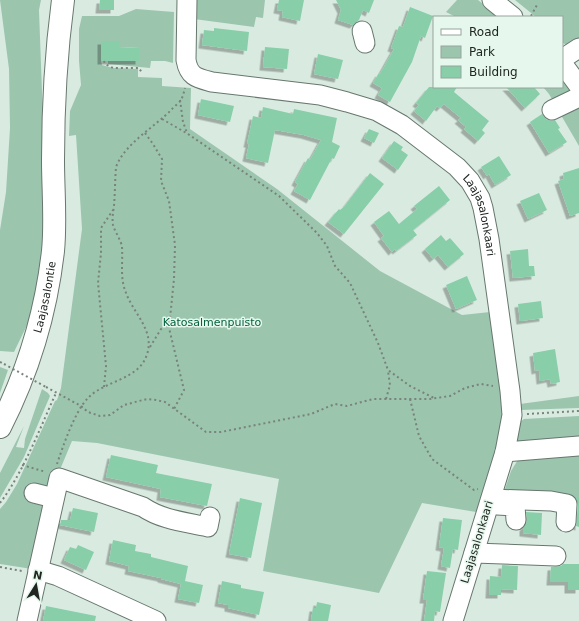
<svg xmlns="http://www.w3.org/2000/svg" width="579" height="621" viewBox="0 0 579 621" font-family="'DejaVu Sans',sans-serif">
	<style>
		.green { fill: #9cc5ae }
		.building { fill: #88cfa9; filter: url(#shadow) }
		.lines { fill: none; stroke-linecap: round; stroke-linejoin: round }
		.minor-casing { stroke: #67776e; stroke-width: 21 }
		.major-casing { stroke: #67776e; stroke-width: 24 }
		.path { stroke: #77837b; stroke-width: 2; stroke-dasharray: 2 3; stroke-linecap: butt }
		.minor { stroke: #fff; stroke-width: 19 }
		.major { stroke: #fff; stroke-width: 22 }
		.path-bridge { stroke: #77837b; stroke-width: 2; stroke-dasharray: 2 3; stroke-linecap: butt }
		.labels { text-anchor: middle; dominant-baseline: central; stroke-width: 3; stroke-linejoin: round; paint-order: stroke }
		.street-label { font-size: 11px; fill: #202622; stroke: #e6f8ed }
		.park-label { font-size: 11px; fill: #04603e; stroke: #e6f8ed }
	</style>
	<defs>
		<filter id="shadow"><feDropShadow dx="-3.5" dy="3.5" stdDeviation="0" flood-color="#0004"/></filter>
	</defs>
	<rect width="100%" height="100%" fill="#d9ebe0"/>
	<!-- green -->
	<g class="green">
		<polygon points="0,0 41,0 39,10 46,201 44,258 30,319 14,352 0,351 0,230 6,192 10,128 9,69"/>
		<polygon points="195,0 265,0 263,18 256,17 254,27 194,19"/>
		<polygon points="457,0 478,0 500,17 456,17 446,12"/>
		<polygon points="515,0 579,0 579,41 566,45 562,42 562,17 536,17"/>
		<polygon points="136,9 174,12 173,63 165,61 151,61 150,68 108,64 108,61 139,61 139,48 119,47 101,61 102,65 113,68 138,69 138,77 162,78 162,86 191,88 190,129 277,189 380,271 462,315 490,312 507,409 482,513 422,503 379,593 263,571 279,479 97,443 72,441 46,503 32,569 0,564 0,509 6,502 17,484 55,401 57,400 61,388 82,229 76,135 69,136 70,111 81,85 79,61 79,29 82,16 119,16"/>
		<polygon points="562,75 577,95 556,106 549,94 543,87 562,87"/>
		<polygon points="579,100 579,146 558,110"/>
		<polygon points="0,367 8,370 0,393"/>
		<polygon points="42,389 48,393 50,396 24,457 0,498 0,473 24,426 16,447 24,448 25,439"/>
		<polygon points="579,396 579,408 521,410 520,404"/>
		<polygon points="579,416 579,441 521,445 516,438 517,424 524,419"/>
		<polygon points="579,453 579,500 503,495 511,471 519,458"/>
	</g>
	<!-- building -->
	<g class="building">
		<polygon points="100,0 114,0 114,10 99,10"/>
		<polygon points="279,0 304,0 300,21 282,17 283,11 277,10"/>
		<polygon points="336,0 374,0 369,13 363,10 359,20 353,25 338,20 341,10"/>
		<polygon points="410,7 433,16 425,38 421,36 412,62 390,102 378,95 382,88 373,83 379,73 380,74 394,49 391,48 399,26 403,27"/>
		<polygon points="214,28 249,32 247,51 202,45 204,30 214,31"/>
		<polygon points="101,41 119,41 119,47 139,48 139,61 101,61"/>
		<polygon points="265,47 289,49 287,69 263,67"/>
		<polygon points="318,54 343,60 338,79 314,74"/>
		<polygon points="429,87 457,87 454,92 489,121 482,130 485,133 478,141 464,129 466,127 458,120 461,118 444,104 440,108 437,106 426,121 414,111 419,105 416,103"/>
		<polygon points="506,87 534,87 540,94 525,108"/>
		<polygon points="201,99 234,106 230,122 198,115"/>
		<polygon points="263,107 293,114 294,109 337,118 332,142 340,146 334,159 332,158 310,200 294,191 298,184 295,182 308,158 310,160 321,140 304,135 275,130 268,163 246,158 249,144 247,144 253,116 261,118"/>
		<polygon points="542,114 546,119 551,121 555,120 560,128 558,129 567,142 549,153 530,122"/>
		<polygon points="369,129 379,133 374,143 364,138"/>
		<polygon points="394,141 403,147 401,150 408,155 398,170 382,158"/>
		<polygon points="499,156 511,175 495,185 489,174 487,176 481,167"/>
		<polygon points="579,168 579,213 570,216 558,181 564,179 563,173"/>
		<polygon points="370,173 384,184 344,234 328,222 339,209 340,210 344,207"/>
		<polygon points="439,186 450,200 413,230 417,235 396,251 395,249 392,252 381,238 384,236 374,222 389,211 399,224 417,209 414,206"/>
		<polygon points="539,193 547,210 528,219 520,201"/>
		<polygon points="441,235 446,241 450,238 464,254 448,267 438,255 433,259 425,249"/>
		<polygon points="528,249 529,266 534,266 535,276 513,278 510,251"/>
		<polygon points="467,276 477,300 456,309 446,285"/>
		<polygon points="541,301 543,318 520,321 518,304"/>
		<polygon points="555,349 560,382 551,384 550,379 540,381 539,370 535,371 533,353"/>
		<polygon points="111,455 158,465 156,473 212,484 207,506 160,497 161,489 106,477"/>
		<polygon points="240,498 262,503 251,558 229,554"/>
		<polygon points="576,498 579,498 579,527 576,526 578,505"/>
		<polygon points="73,508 98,513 94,532 60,525 61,520 70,520"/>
		<polygon points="526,512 542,513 541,535 523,533 523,528 526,524 527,520"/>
		<polygon points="443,518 462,520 458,550 453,549 450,568 441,566 444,548 439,547"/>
		<polygon points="113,540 136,545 135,551 151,554 151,557 188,566 185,581 203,585 199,603 178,599 181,584 161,579 161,578 128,571 129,566 109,561"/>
		<polygon points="78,545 94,552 86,570 64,560 70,547 76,549"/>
		<polygon points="563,564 579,564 579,590 568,590 568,582 550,582 551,567 561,566"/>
		<polygon points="502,565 518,566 517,590 501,589 501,595 489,595 490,576 501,577"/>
		<polygon points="427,571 446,573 440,612 435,611 434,621 424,621 427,600 423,600"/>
		<polygon points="222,581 241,585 241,588 264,592 259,615 228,608 228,605 218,603"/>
		<polygon points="317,602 331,605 328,621 311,621 313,608 316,608"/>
		<polygon points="46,606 96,616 95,621 43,621"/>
	</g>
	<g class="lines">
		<defs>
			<g id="minor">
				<path id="s1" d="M187,0L186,60C189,77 197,78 212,82L320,95L347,102L377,111L402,125L457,167L470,181L480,198L483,208L489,239L510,391L512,415L505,452L453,621"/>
				<polyline points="492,0 513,17"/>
				<polyline points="362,31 365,43"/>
				<polyline points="562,59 579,48"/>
				<polyline points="562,63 579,86"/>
				<polyline points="552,110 579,97"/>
				<polyline points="505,452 579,446"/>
				<polyline points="34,493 54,498"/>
				<polyline points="491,499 551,501 567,504 566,522"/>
				<polyline points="497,505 515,506 516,520"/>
				<polyline points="474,553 556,556"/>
				<polyline points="38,570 58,576 156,621"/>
				<path d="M27,621L59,478L143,507C162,520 186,522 208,527L210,517"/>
			</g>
			<g id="major">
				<path id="s2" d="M0,427C28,372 46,313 53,251C56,221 53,190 53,160C53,106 56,53 63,0"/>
			</g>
		</defs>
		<!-- minor casing -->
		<use href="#minor" class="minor-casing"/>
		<!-- major casing -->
		<use href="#major" class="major-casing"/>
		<!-- path -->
		<g class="path">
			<polyline points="531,16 538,3"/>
			<polyline points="104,61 105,64 113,68 139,68 142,73"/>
			<polyline points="180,100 183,122 187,133"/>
			<polyline points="162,119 188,134 279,196 317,233 327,246 335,266 350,283 378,343 388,370 410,386 434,398"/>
			<polyline points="145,133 153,144 162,159 161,181 169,201 175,245 174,279 169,328 184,390 174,409"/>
			<polyline points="150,347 161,329 169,323"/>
			<polyline points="0,362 4,364"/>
			<polyline points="46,387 81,406 88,412 100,416 110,415 124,405 139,401 147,399 156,400 165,402 206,432 221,432 311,414 335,404 347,406 373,399 430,399 450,396 465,388 481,384 493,386"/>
			<polyline points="104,387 106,366 98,283 101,253 101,228 113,210"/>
			<polyline points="386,399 390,385 388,371"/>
			<polyline points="410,399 419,436 432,459 474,490 478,489"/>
			<polyline points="527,414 579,411"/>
			<path d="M57,464C63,446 75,411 88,398C104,381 137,380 146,357C157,331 132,313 125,290C120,277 123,261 122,247C121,240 115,232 113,225C112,219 113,212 114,206C115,193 115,180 116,167C125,143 155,127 172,109C175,106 179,103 181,100C183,96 184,92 185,88"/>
			<polyline points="22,465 46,472"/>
			<path d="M0,503C23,473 40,428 56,393"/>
			<polyline points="0,567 22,571"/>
		</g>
		<!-- minor -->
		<use href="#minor" class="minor"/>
		<!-- major -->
		<use href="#major" class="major"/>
		<!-- path-bridge -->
		<polyline class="path-bridge" points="4,364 46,387"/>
	</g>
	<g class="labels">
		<!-- street labels -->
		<g class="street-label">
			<text stroke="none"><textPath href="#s1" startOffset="418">Laajasalonkaari</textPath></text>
			<text stroke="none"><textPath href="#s2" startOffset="138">Laajasalontie</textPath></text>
			<text transform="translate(477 542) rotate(-73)">Laajasalonkaari</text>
		</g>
		<!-- park labels -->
		<g class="park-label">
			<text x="212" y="322">Katosalmenpuisto</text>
		</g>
	</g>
	<!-- legend -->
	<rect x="433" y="16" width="130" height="72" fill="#e6f8ed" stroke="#97a49c"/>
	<rect x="441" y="29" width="20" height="6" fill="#ffffff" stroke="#97a49c"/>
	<text x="469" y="36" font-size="12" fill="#202622">Road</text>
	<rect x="441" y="46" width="20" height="12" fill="#9cc5ae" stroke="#97a49c"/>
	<text x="469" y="56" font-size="12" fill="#202622">Park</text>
	<rect x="441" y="66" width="20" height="12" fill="#88cfa9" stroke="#97a49c"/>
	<text x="469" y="76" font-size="12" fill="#202622">Building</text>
	<!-- north arrow -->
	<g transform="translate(36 585) rotate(11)" stroke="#e6f8ed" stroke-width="3" paint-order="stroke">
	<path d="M0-3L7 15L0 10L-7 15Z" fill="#202622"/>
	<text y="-6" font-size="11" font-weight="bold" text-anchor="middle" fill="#202622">N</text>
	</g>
</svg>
